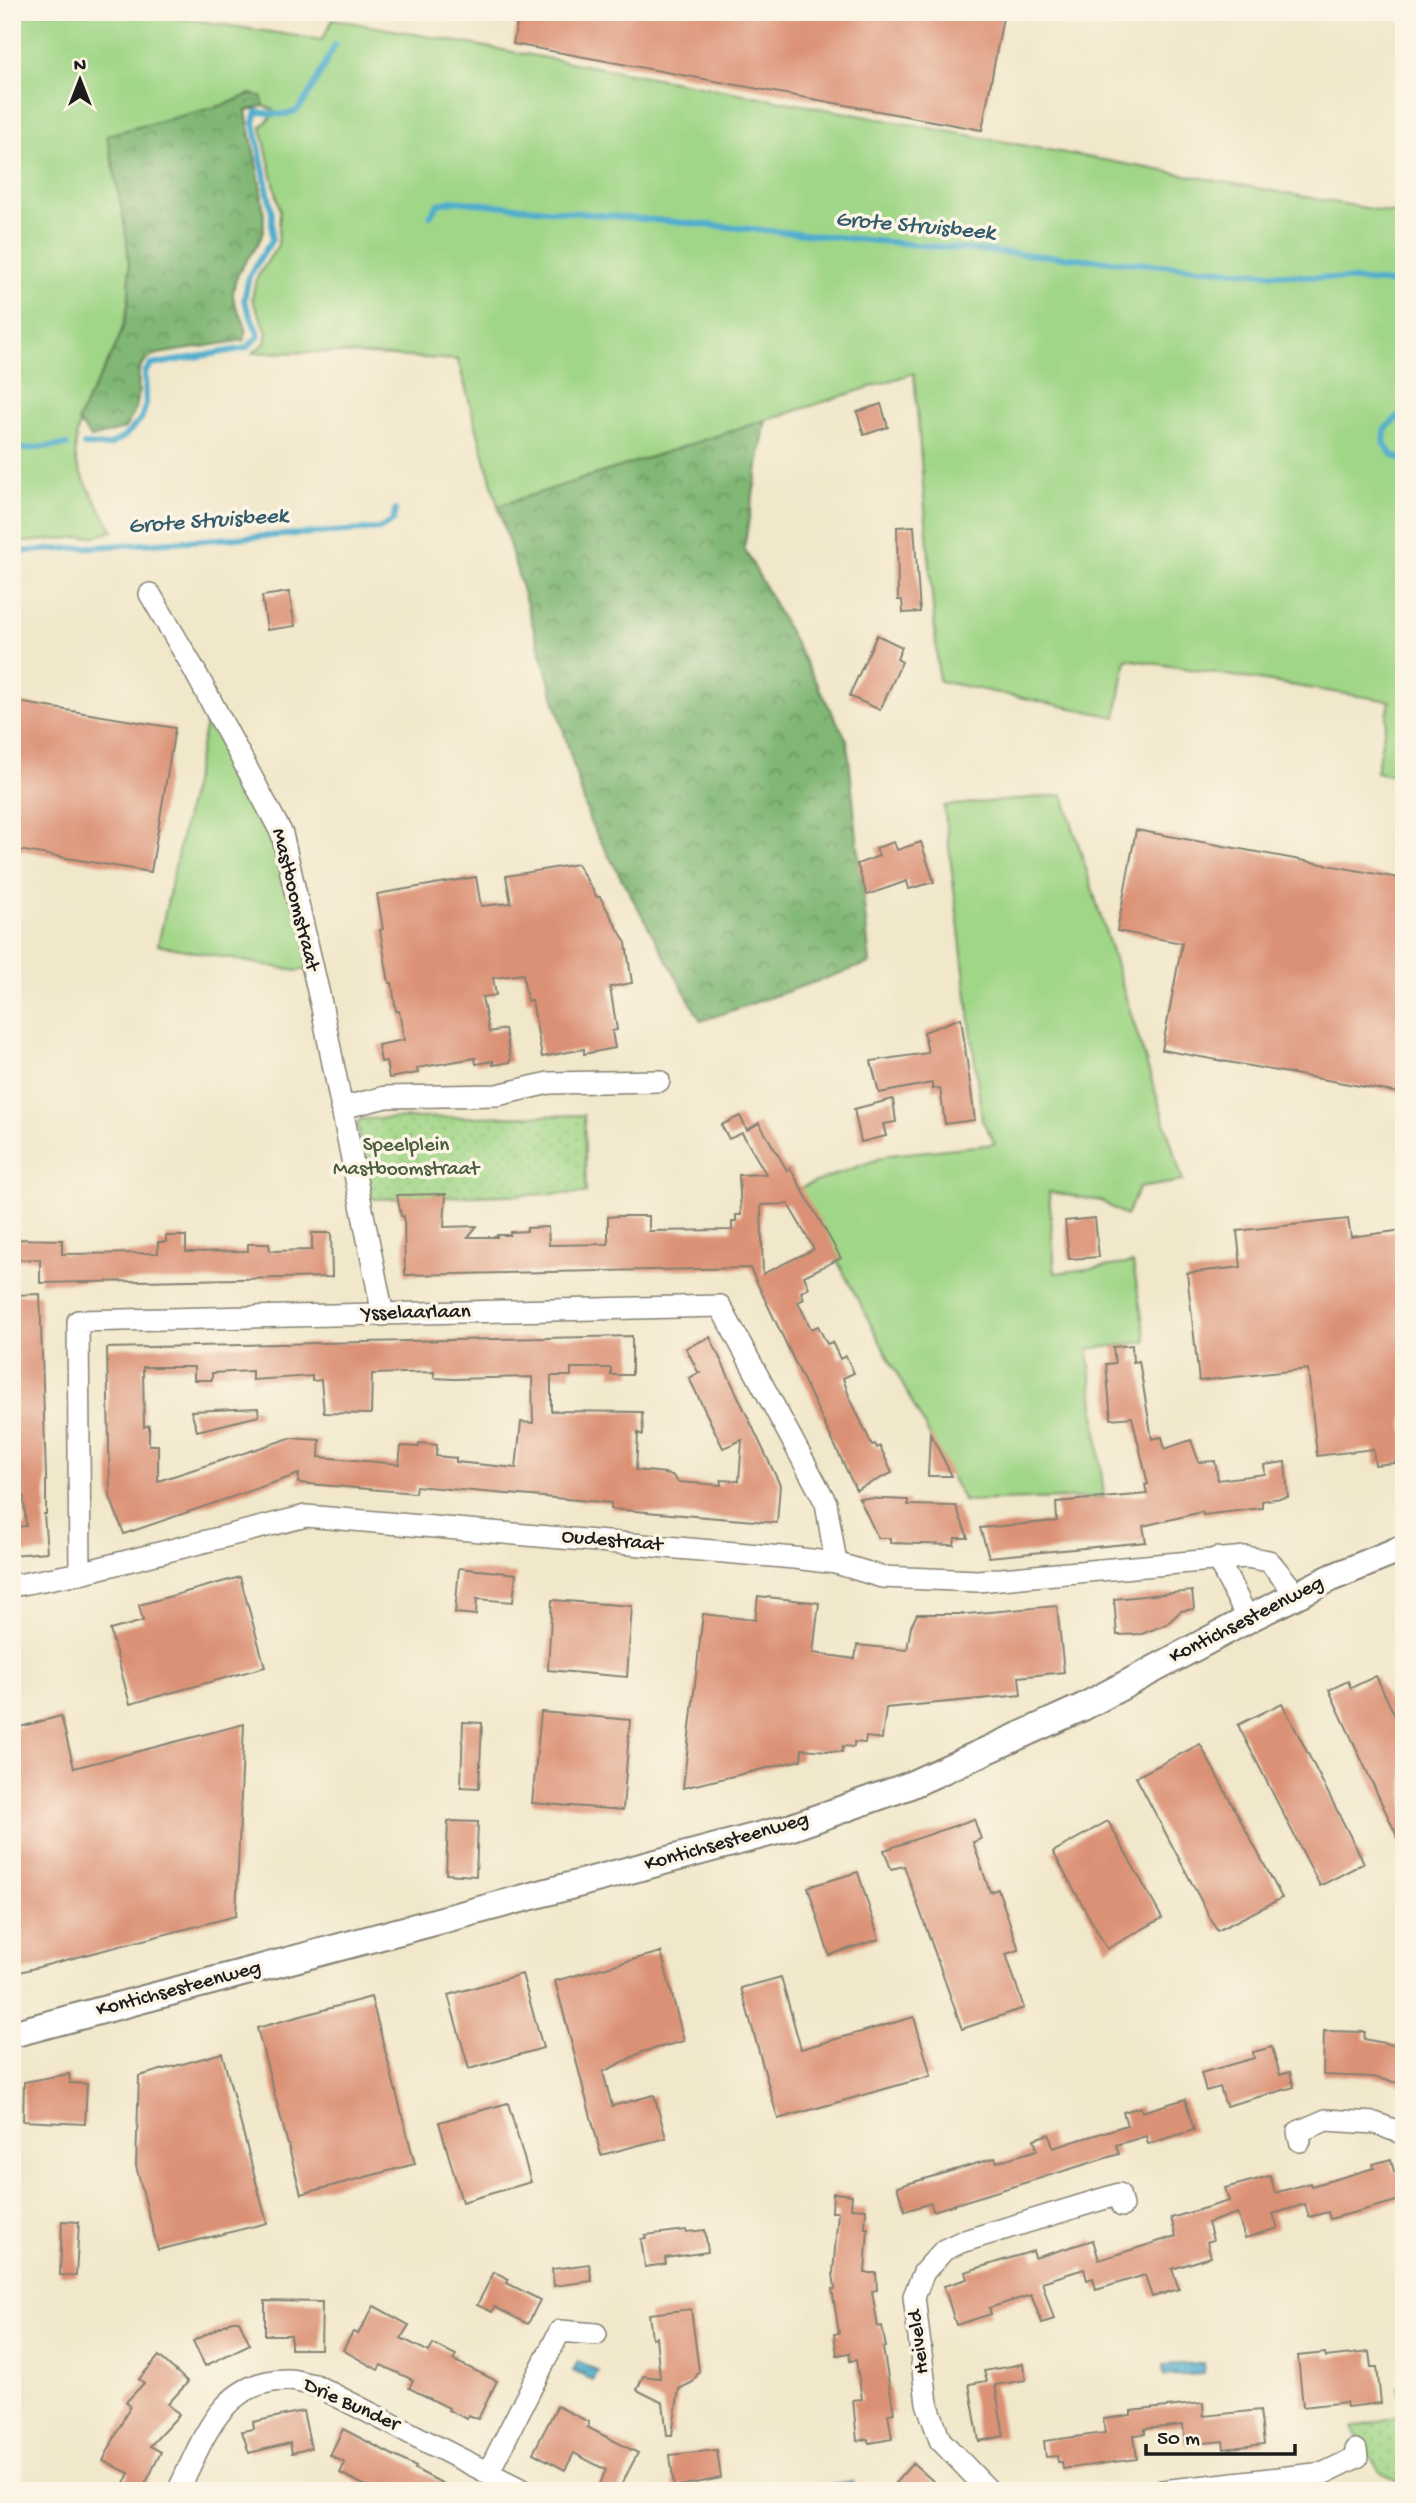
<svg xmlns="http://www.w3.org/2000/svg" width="1416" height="2503" viewBox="0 0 1416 2503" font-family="'Gochi Hand',sans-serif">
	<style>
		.grass { fill: #a0d687; stroke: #5e7952; stroke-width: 2 }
		.forest { fill: url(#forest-crowns); stroke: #4e6a48; stroke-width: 2 }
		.park { fill: url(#park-dots); stroke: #5e7952; stroke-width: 2 }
		.water { fill: url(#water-ripples); stroke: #366474; stroke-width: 2 }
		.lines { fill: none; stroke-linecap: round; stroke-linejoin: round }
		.stream { stroke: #4fadcd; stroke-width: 6 }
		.building { fill: #db9175; fill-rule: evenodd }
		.minor-casing { stroke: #868273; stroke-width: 24 }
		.tertiary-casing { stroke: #868273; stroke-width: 30 }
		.minor { stroke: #fff; stroke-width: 21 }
		.tertiary { stroke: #fff; stroke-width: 26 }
		.labels { text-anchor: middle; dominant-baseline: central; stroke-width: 7; stroke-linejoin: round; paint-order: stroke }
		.street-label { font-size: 21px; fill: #1c1c1c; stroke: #fcf5e5 }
		.park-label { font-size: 21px; fill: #4a5d41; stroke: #fcf5e5 }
		.water-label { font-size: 23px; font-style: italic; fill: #335d6c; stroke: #fcf5e5 }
	</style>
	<defs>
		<pattern id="forest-crowns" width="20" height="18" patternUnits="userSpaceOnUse" patternTransform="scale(1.75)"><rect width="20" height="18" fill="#80b774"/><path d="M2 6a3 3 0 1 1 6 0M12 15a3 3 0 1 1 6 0" fill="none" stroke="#68945e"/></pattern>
		<pattern id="park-dots" width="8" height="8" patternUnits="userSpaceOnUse" patternTransform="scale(1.75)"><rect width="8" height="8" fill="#a0d687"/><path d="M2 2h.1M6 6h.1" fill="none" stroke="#89b774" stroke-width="1.8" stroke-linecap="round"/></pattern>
		<pattern id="water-ripples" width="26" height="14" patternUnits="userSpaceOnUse" patternTransform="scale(1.75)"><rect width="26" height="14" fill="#4fadcd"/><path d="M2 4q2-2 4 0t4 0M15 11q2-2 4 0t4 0" fill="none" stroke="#418ca6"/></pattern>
	</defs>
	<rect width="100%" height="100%" fill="#fcf5e5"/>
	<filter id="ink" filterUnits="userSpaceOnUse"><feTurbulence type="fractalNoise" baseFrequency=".0143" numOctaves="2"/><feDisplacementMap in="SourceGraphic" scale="14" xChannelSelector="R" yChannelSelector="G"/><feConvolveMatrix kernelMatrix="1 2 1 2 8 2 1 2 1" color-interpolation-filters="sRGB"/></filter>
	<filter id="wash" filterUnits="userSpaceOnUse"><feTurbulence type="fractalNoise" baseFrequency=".00686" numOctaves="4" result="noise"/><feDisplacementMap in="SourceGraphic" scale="28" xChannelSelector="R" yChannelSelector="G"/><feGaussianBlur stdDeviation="1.57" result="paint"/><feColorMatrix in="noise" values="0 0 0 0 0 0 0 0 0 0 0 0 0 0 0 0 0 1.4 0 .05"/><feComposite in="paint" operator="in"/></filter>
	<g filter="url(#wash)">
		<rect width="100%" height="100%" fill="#f1e7ca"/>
		<!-- grass -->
		<g class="grass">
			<path d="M12,12H140L322,40L333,19L1404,215V778L1376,772L1390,701L1126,659L1116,717L939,681L914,373L498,506L458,360L320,352L253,353L265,343L267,332L252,299L256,279L278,245L280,210L261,127L274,114V110L264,106L261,96L250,94L227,104L108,135C118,192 139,264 125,321C114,369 70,408 76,460C77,471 105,517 113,531L96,536L12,543Z"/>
			<polygon points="211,700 282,834 311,969 297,971 158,945"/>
			<polygon points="1063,795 1183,1181 1139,1188 1126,1216 1101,1201 1049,1192 1055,1273 1133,1263 1146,1342 1088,1349 1104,1497 964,1501 799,1188 889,1155 995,1144 982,1120 944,806"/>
		</g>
		<!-- forest -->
		<g class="forest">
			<path d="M250,94L261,96L264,106L246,111C250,135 270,217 262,235C253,256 234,270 233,294C233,312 250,317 244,340L158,354C128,367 143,379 137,404C135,414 129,421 124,429L91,438L78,421C91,387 114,359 124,323C140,271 117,189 107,135L227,104Z"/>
			<polygon points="766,420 744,548 847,740 870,963 701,1021 590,822 498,506"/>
		</g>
		<!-- park -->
		<g class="park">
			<polygon points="584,1115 586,1193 372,1199 357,1125 360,1119"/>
			<polygon points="1404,2383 1404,2486 1380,2472 1352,2428 1403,2415 1399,2386"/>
		</g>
		<!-- water -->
		<g class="water">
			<polygon points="578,2361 598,2371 593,2381 573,2371"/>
			<polygon points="1203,2363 1204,2374 1164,2376 1163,2365"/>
			<polygon points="852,2481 853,2491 823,2491 822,2486"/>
		</g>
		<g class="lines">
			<!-- stream -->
			<g class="stream">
				<polyline points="430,216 438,204 453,201 983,251 1404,284"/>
				<polyline points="1404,416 1397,418 1385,429 1384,444 1393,455 1404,460"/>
				<path d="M84,445L108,446L124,437L141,419L146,404L145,372L151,365L246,348L259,336L244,300L249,276L272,240V213L254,122L257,112C268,113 286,117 296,111C307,104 327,59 335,45"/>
				<polyline points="12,450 67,445"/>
				<polyline points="12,552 379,529 393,521 395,510"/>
			</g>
		</g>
		<g id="blocks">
			<!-- building -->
			<g class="building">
				<polygon points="519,12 1004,12 982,130 513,44"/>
				<polygon points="881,404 888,427 864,435 857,412"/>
				<polygon points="914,526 920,612 903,613 902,600 898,600 897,527"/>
				<polygon points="289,592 295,626 267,630 262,596"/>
				<polygon points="877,635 902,647 897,659 902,662 880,710 849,696"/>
				<polygon points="12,701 175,728 151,872 12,849"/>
				<polygon points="1136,830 1404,879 1404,1094 1162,1050 1182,943 1117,931"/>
				<polygon points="894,842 897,850 921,842 934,882 909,889 907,881 867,895 857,864 879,856 876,848"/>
				<polygon points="577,864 597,897 600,897 626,943 632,983 610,987 617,1030 612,1031 615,1048 584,1054 584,1049 542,1057 532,1000 527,1001 523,974 493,978 496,995 482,997 489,1032 505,1029 511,1062 493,1065 493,1061 476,1064 475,1058 417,1068 418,1073 389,1078 386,1061 381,1062 378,1045 404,1040 399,1011 396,1011 392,983 389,983 380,930 383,929 377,894 476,877 481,906 511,903 506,876"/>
				<polygon points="961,1018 975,1120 945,1124 940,1088 932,1089 932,1083 879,1093 871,1061 928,1053 924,1032"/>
				<polygon points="893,1099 896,1122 883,1124 886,1136 861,1142 854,1109"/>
				<path d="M740,1116L747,1130L759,1123L787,1170L790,1168L841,1258L804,1276L809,1288L801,1292L804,1299L798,1302L811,1329L818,1326L827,1344L832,1342L840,1359L846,1356L854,1373L843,1378L849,1396L872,1445L875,1444L877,1448L880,1446L892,1473L856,1490L750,1268L405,1275L404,1216H401L397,1195L446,1194L444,1227L477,1226L468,1237H497V1235H510V1232L527,1231V1228L548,1227L549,1245L608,1244V1217L619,1216H649V1231L732,1230V1221H736V1215H741L739,1175L766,1174L742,1133L729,1139L721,1125ZM788,1204L814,1249L763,1274L761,1205Z"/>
				<polygon points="1095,1218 1099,1257 1069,1259 1065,1221"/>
				<polygon points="1348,1219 1351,1237 1404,1230 1404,1462 1375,1465 1373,1449 1317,1456 1308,1369 1199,1381 1187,1273 1241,1267 1237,1231"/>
				<polygon points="312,1233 331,1233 332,1277 40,1283 40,1259 12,1260 12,1239 62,1240 62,1254 158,1253 158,1242 166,1242 166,1236 186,1236 186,1252 248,1251 248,1244 269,1244 270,1251 312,1250"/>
				<polygon points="40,1294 46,1477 46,1514 44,1514 47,1552 12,1555 12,1527 26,1526 22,1477 12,1477 12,1295"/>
				<path d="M632,1336V1375H611V1368H571V1376H551V1411L642,1412L643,1435L638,1433L636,1470L666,1473L663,1474L672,1475L678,1482L721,1485V1480L739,1481L742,1440L723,1448L689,1378L701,1372H698L686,1348L710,1337L780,1485L777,1523L611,1509V1503L416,1486L415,1493L298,1483L299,1474L124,1534L110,1497L107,1348ZM143,1367H194V1380H212V1373L252,1371V1380L312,1376V1381L321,1380L324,1413L371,1414L372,1374L434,1372V1378L454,1379L532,1377L533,1423L521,1422L516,1468L456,1462V1458L436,1456L437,1445L419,1443V1447L401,1446L399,1464L319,1457L320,1440L290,1438L158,1481V1445H149V1425L144,1427Z"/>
				<polygon points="1132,1345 1133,1362 1139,1361 1152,1439 1162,1437 1165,1449 1191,1440 1199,1462 1215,1461 1218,1480 1265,1474 1264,1465 1285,1462 1288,1497 1262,1501 1262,1508 1203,1515 1202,1512 1143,1526 1146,1542 989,1557 980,1528 1057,1521 1056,1502 1147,1494 1145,1485 1148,1484 1132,1417 1111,1419 1106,1364 1115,1363 1113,1347"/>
				<polygon points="258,1408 259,1416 197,1431 191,1411"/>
				<polygon points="930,1433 952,1476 928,1476"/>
				<polygon points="859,1498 908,1500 908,1505 956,1506 968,1538 955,1538 954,1545 890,1543 890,1538 878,1538"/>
				<polygon points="459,1568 516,1574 513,1602 477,1599 476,1615 455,1613"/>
				<polygon points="240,1577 265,1667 130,1704 110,1630 143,1621 139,1605"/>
				<polygon points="1192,1591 1194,1609 1181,1611 1167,1624 1142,1634 1117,1635 1114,1599"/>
				<polygon points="758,1596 819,1603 813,1653 855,1659 857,1645 907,1650 911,1626 917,1614 967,1614 1057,1606 1064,1672 1019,1677 1021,1695 886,1708 882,1739 866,1737 865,1743 854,1742 854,1747 843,1746 842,1752 802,1749 801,1760 683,1788 703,1614 755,1620"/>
				<polygon points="552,1600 632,1606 627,1677 548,1670"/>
				<polygon points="1376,1676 1396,1718 1404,1714 1404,1851 1329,1690 1348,1681 1351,1688"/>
				<polygon points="1282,1703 1364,1863 1320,1886 1238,1725"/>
				<polygon points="541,1712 630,1720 623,1810 532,1803"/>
				<polygon points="61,1716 74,1768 244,1724 236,1916 12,1974 12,1729"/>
				<polygon points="463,1722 482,1723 479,1788 461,1787"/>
				<polygon points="1200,1744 1282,1898 1217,1931 1136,1777"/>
				<polygon points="974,1819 981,1839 973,1842 990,1892 998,1889 1019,1950 1006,1954 1024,2008 962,2029 904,1866 891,1869 884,1850"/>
				<polygon points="448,1821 478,1822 476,1876 446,1874"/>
				<polygon points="1108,1821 1162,1918 1107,1949 1053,1852"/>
				<polygon points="858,1872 879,1939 829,1955 808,1887"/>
				<polygon points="661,1952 684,2041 642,2052 603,2072 612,2106 654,2095 666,2138 601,2155 555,1981"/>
				<polygon points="522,1974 543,2048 469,2069 448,1995"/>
				<polygon points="781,1977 801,2049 914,2017 931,2076 778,2119 741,1988"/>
				<polygon points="371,1997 415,2164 301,2194 257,2028"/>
				<polygon points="1324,2031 1365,2032 1364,2039 1404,2047 1402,2084 1373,2077 1323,2075"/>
				<polygon points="1272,2047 1280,2075 1290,2072 1294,2087 1226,2106 1220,2087 1206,2091 1201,2073 1254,2058 1253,2052"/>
				<polygon points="222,2053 267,2223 158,2250 136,2166 139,2076"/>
				<polygon points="69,2074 70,2083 87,2084 85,2124 23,2121 24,2082"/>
				<polygon points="1185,2099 1194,2130 1148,2144 1146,2136 1116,2145 1119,2154 933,2211 931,2203 905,2211 897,2187 995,2158 997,2162 1037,2150 1034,2139 1049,2134 1053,2148 1127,2125 1123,2112 1141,2107 1142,2112"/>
				<polygon points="508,2103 531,2182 462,2202 439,2122"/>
				<polygon points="1391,2159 1394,2172 1404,2169 1404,2199 1330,2219 1328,2212 1309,2217 1305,2204 1273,2214 1278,2228 1245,2238 1237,2213 1208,2223 1213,2240 1207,2242 1211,2257 1172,2269 1179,2289 1152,2297 1145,2275 1096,2290 1093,2278 1087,2280 1084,2269 1042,2282 1054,2319 1042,2323 1031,2295 989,2308 991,2314 956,2325 944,2286 967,2279 965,2272 1033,2251 1035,2258 1093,2240 1099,2260 1176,2236 1171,2218 1229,2201 1225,2188 1270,2176 1275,2193 1310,2183 1311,2186 1333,2180 1374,2168 1373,2164"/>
				<polygon points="833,2193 852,2195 851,2208 866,2209 865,2228 868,2228 865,2273 876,2273 877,2290 872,2291 878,2327 882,2326 886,2347 883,2348 894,2413 888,2414 892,2439 869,2443 868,2439 857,2441 853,2400 862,2399 856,2360 850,2361 849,2353 837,2355 834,2334 839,2333 832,2289 835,2289 833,2273 838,2212 832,2212"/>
				<polygon points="62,2221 79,2222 76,2276 60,2275"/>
				<polygon points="686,2230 687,2232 705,2230 708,2252 665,2258 666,2264 645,2267 641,2239 646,2238 645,2235"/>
				<polygon points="589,2264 592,2281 554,2286 552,2269"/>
				<polygon points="494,2272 509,2279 507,2283 540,2300 528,2324 494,2307 492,2312 477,2305"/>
				<polygon points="265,2301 322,2302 321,2349 291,2349 291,2335 265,2335"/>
				<polygon points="374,2306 409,2325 401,2338 429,2352 433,2344 456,2355 453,2360 497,2381 478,2419 469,2415 467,2419 448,2410 449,2408 409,2388 413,2380 381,2365 378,2370 343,2350 353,2332 358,2334"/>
				<polygon points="691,2309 699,2371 693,2382 679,2389 672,2435 667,2435 663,2403 637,2390 643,2376 660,2378 656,2337 652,2338 649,2314"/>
				<polygon points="232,2321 239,2321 250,2344 205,2366 193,2341"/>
				<polygon points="1369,2352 1371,2367 1377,2367 1381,2403 1347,2407 1346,2402 1303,2407 1298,2356 1325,2353 1326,2357"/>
				<polygon points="159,2356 188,2382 168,2404 179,2415 150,2446 161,2452 142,2491 137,2491 124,2484 129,2473 103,2461 130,2406 126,2402 144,2383 139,2379"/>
				<polygon points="1023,2364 1026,2380 995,2385 1004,2436 979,2441 969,2384 987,2381 984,2371"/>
				<polygon points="1203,2403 1204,2416 1260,2410 1264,2444 1224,2449 1223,2441 1185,2445 1183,2425 1145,2429 1145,2434 1134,2435 1137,2459 1063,2469 1062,2462 1058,2462 1057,2456 1046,2457 1044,2441 1105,2433 1103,2419 1131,2415 1131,2411"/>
				<polygon points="557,2406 589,2422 587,2427 638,2453 618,2491 607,2491 598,2486 606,2470 574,2453 565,2470 533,2453"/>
				<polygon points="303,2411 311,2448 292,2453 290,2443 249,2453 242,2431 254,2429 253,2422"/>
				<polygon points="343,2429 416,2467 415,2469 457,2491 376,2491 340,2473 345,2463 330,2455"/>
				<polygon points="717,2450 721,2478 674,2487 670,2455"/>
				<polygon points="913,2463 944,2491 888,2491"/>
			</g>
		</g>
	</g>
	<g filter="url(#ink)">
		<use href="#blocks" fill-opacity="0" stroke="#868273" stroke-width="2"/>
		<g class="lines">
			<defs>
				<g id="minor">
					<polyline points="150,594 191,664 282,834 322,1008 383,1315"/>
					<polyline points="341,1108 386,1097 497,1095 549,1083 659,1081"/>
					<polyline points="1217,1558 1248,1619"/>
					<polyline points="80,1573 78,1321 720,1306 826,1503 836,1563"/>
					<polyline points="12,1586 80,1573 306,1516 794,1558 836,1563 882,1577 978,1581 1246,1557 1269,1561 1297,1595"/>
					<polyline points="1300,2141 1298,2132 1326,2120 1375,2123 1404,2134"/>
					<polyline points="488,2473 560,2331 596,2334"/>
					<path d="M178,2491C203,2441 220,2379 288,2380C297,2380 306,2384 315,2385L524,2491"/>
					<polyline points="989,2491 940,2440 927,2403 914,2296 924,2272 944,2250 961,2242 1119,2194 1122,2206"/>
					<polyline points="1162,2491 1324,2473 1357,2457 1356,2450"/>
				</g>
				<polyline id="tertiary" points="12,2034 792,1827 908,1786 1083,1707 1256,1615 1333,1577 1404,1548"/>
			</defs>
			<!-- minor casing -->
			<use href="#minor" class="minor-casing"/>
			<!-- tertiary casing -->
			<use href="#tertiary" class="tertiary-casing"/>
			<!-- minor -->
			<use href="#minor" class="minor"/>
			<!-- tertiary -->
			<use href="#tertiary" class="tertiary"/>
		</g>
	</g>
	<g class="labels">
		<!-- street labels -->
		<g class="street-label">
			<text transform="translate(294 900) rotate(76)">Mastboomstraat</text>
			<text transform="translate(416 1314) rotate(-1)">Ysselaarlaan</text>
			<text transform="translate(612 1542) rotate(5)">Oudestraat</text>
			<text transform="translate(1247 1621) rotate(-27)">Kontichsesteenweg</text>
			<text transform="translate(727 1843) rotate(-16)">Kontichsesteenweg</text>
			<text transform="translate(179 1990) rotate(-15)">Kontichsesteenweg</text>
			<text transform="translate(920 2342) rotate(-97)">Heiveld</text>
			<text transform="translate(351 2406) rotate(24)">Drie Bunder</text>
		</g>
		<!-- park labels -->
		<g class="park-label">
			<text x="406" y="1146">Speelplein<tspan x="406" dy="24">Mastboomstraat</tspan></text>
		</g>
		<!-- water labels -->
		<g class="water-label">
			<text transform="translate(915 227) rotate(5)">Grote Struisbeek</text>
			<text transform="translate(208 522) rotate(-4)">Grote Struisbeek</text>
		</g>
	</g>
	<!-- margin -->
	<rect width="1416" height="2503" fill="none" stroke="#fcf5e5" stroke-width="42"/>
	<!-- north arrow -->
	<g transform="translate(80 80)" stroke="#fcf5e5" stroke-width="5" paint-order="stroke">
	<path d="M0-5L12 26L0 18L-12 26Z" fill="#1c1c1c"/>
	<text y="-10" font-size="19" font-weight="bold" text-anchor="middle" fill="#1c1c1c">N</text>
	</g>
	<!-- scale -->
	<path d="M1146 2444v10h149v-10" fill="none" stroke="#1c1c1c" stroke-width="3.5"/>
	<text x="1157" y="2444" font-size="21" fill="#1c1c1c" stroke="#fcf5e5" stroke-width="5" paint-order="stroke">50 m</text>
</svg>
